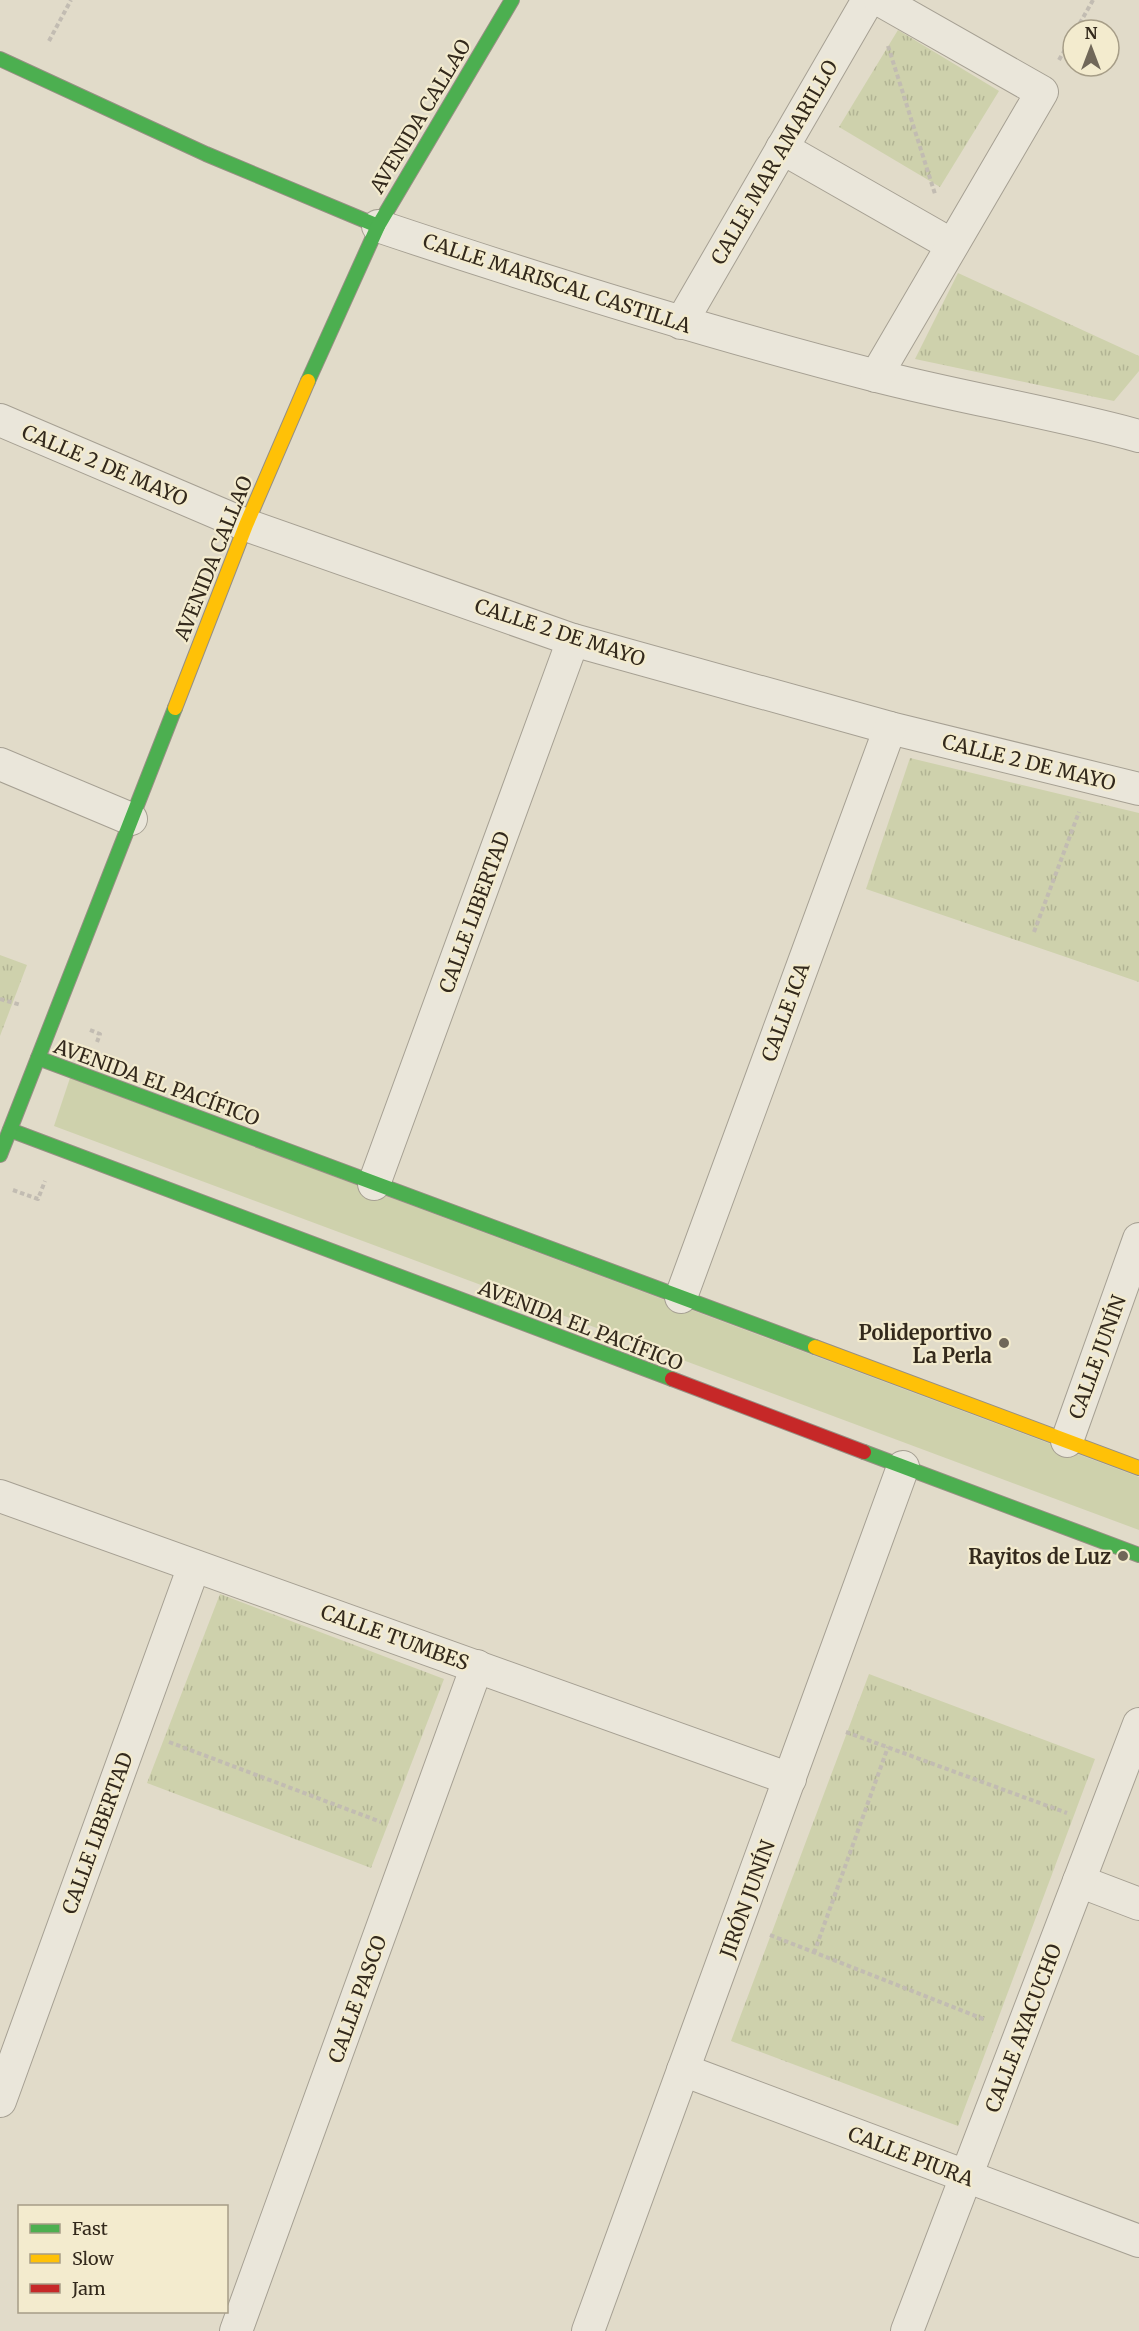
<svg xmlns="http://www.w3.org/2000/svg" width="1139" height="2331" viewBox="0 0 1139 2331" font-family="Merriweather,serif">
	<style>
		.grass { fill: #ced1ac }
		.park { fill: url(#park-tufts) }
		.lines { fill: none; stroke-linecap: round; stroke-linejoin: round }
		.street-casing { stroke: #a6a093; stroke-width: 34 }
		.fast-casing { stroke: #968f83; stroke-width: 16 }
		.slow-casing { stroke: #968f83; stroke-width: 16 }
		.jam-casing { stroke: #968f83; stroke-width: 16 }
		.path { stroke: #c2bcb2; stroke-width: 4; stroke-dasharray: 4.5 3; stroke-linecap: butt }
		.street { stroke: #eae6da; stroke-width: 32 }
		.fast { stroke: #4caf50; stroke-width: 14 }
		.slow { stroke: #ffc107; stroke-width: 14 }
		.jam { stroke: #c62828; stroke-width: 14 }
		.poi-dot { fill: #706759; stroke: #f3ebce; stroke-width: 2 }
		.labels { text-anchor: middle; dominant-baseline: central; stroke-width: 4.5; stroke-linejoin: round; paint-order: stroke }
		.street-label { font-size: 20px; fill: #33291c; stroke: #f3ebce }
		.poi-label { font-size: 20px; font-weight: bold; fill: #33291c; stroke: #f3ebce; text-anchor: end }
	</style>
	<defs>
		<pattern id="park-tufts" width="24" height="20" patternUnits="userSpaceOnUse" patternTransform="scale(1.5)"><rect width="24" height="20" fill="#ced1ac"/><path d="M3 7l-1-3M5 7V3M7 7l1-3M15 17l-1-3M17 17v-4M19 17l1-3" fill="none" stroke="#b1b393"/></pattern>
	</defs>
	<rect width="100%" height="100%" fill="#e1dbc9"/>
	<!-- grass -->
	<polygon class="grass" points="70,1078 1139,1477 1139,1530 54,1126"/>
	<!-- park -->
	<g class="park">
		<polygon points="898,30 999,91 940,187 839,127"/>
		<polygon points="958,273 1139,356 1139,371 1114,401 915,359"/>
		<polygon points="910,758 1139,813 1139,982 866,889"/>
		<polygon points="0,955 27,965 0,1036"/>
		<polygon points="220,1594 444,1679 371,1868 147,1783"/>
		<polygon points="869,1674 1095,1759 958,2126 731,2041"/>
	</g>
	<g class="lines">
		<defs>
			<g id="street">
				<polyline points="782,148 952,245"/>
				<path d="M378,226C542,281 706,332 873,375C961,398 1052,412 1139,436"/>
				<polyline points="681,323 868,0"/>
				<polyline points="876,376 1042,92 880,0"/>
				<polyline points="0,420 246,525 573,640 890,728 1139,789"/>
				<polyline points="0,764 131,819"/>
				<polyline points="374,1184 573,640"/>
				<polyline points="681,1297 890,728"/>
				<polyline points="1067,1441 1139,1239"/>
				<polyline points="0,1496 790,1779"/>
				<polyline points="1079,1881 1139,1904"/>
				<polyline points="683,2070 1139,2241"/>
				<polyline points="0,2101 194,1566"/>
				<polyline points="236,2331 477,1666"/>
				<polyline points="588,2331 903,1467"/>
				<polyline points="907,2331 1139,1724"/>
			</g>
			<g id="fast">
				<polyline points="0,59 206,154 378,226"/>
				<polyline points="308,381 378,226 512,0"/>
				<polyline points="38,1058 815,1347"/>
				<polyline points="10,1130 672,1379"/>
				<polyline points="0,1155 175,708"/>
				<polyline points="864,1452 1139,1555"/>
			</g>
			<g id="slow">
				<polyline points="175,708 246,525 308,381"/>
				<polyline points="815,1347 1139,1468"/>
			</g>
			<polyline id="jam" points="672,1379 864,1452"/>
		</defs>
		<!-- street casing -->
		<use href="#street" class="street-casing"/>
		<!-- fast casing -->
		<use href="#fast" class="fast-casing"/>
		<!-- slow casing -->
		<use href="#slow" class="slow-casing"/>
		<!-- jam casing -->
		<use href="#jam" class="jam-casing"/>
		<!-- path -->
		<g class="path">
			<polyline points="1076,30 1093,0"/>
			<polyline points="49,41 71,0"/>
			<polyline points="888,46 935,194"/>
			<polyline points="1059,60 1073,36"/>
			<polyline points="1034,932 1079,812"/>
			<polyline points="0,999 21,1005"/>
			<polyline points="90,1030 100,1034 97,1042"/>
			<polyline points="13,1190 38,1199 45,1181"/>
			<polyline points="846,1732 1067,1813"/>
			<polyline points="169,1742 381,1822"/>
			<polyline points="770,1935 986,2020"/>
			<polyline points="814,1953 888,1747"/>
		</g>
		<!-- street -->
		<use href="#street" class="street"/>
		<!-- fast -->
		<use href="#fast" class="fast"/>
		<!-- slow -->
		<use href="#slow" class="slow"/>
		<!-- jam -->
		<use href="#jam" class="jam"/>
	</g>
	<!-- markers -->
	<g class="poi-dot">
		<circle cx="1004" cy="1343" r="6"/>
		<circle cx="1123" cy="1556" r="6"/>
	</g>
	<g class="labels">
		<!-- street labels -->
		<g class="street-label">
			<text transform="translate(420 116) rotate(-59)">AVENIDA CALLAO</text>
			<text transform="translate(774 162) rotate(-60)">CALLE MAR AMARILLO</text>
			<text transform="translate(557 283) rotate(18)">CALLE MARISCAL CASTILLA</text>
			<text transform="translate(105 465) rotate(23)">CALLE 2 DE MAYO</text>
			<text transform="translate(213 558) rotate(-68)">AVENIDA CALLAO</text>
			<text transform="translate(560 632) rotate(18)">CALLE 2 DE MAYO</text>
			<text transform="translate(1029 762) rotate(14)">CALLE 2 DE MAYO</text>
			<text transform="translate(474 912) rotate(-70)">CALLE LIBERTAD</text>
			<text transform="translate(785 1012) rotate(-70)">CALLE ICA</text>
			<text transform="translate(157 1082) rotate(20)">AVENIDA EL PACÍFICO</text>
			<text transform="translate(581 1325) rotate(21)">AVENIDA EL PACÍFICO</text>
			<text transform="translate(1097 1357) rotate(-70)">CALLE JUNÍN</text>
			<text transform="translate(395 1637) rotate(20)">CALLE TUMBES</text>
			<text transform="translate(97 1833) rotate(-70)">CALLE LIBERTAD</text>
			<text transform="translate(747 1899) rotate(-70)">JIRÓN JUNÍN</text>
			<text transform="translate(357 1999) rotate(-70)">CALLE PASCO</text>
			<text transform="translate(1023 2028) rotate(-69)">CALLE AYACUCHO</text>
			<text transform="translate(911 2156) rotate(21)">CALLE PIURA</text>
		</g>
		<!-- poi labels -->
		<g class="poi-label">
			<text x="992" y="1332">Polideportivo<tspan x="992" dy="23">La Perla</tspan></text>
			<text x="1111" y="1556">Rayitos de Luz</text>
		</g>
	</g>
	<!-- legend -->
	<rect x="18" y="2205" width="210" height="108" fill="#f3ebce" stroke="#a69d87" stroke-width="1.5"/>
	<rect x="30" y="2224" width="30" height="9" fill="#4caf50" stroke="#a69d87" stroke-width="1.5"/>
	<text x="72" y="2235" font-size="18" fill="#33291c">Fast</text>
	<rect x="30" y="2254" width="30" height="9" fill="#ffc107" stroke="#a69d87" stroke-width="1.5"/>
	<text x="72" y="2265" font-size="18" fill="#33291c">Slow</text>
	<rect x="30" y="2284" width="30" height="9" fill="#c62828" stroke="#a69d87" stroke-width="1.5"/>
	<text x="72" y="2295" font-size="18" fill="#33291c">Jam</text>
	<!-- north arrow -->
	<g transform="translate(1091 48)"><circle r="28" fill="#f3ebce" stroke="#a69d87" stroke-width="1.5"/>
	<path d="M0-4.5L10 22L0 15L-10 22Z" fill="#706759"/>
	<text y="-9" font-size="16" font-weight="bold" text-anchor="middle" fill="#33291c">N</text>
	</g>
</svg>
